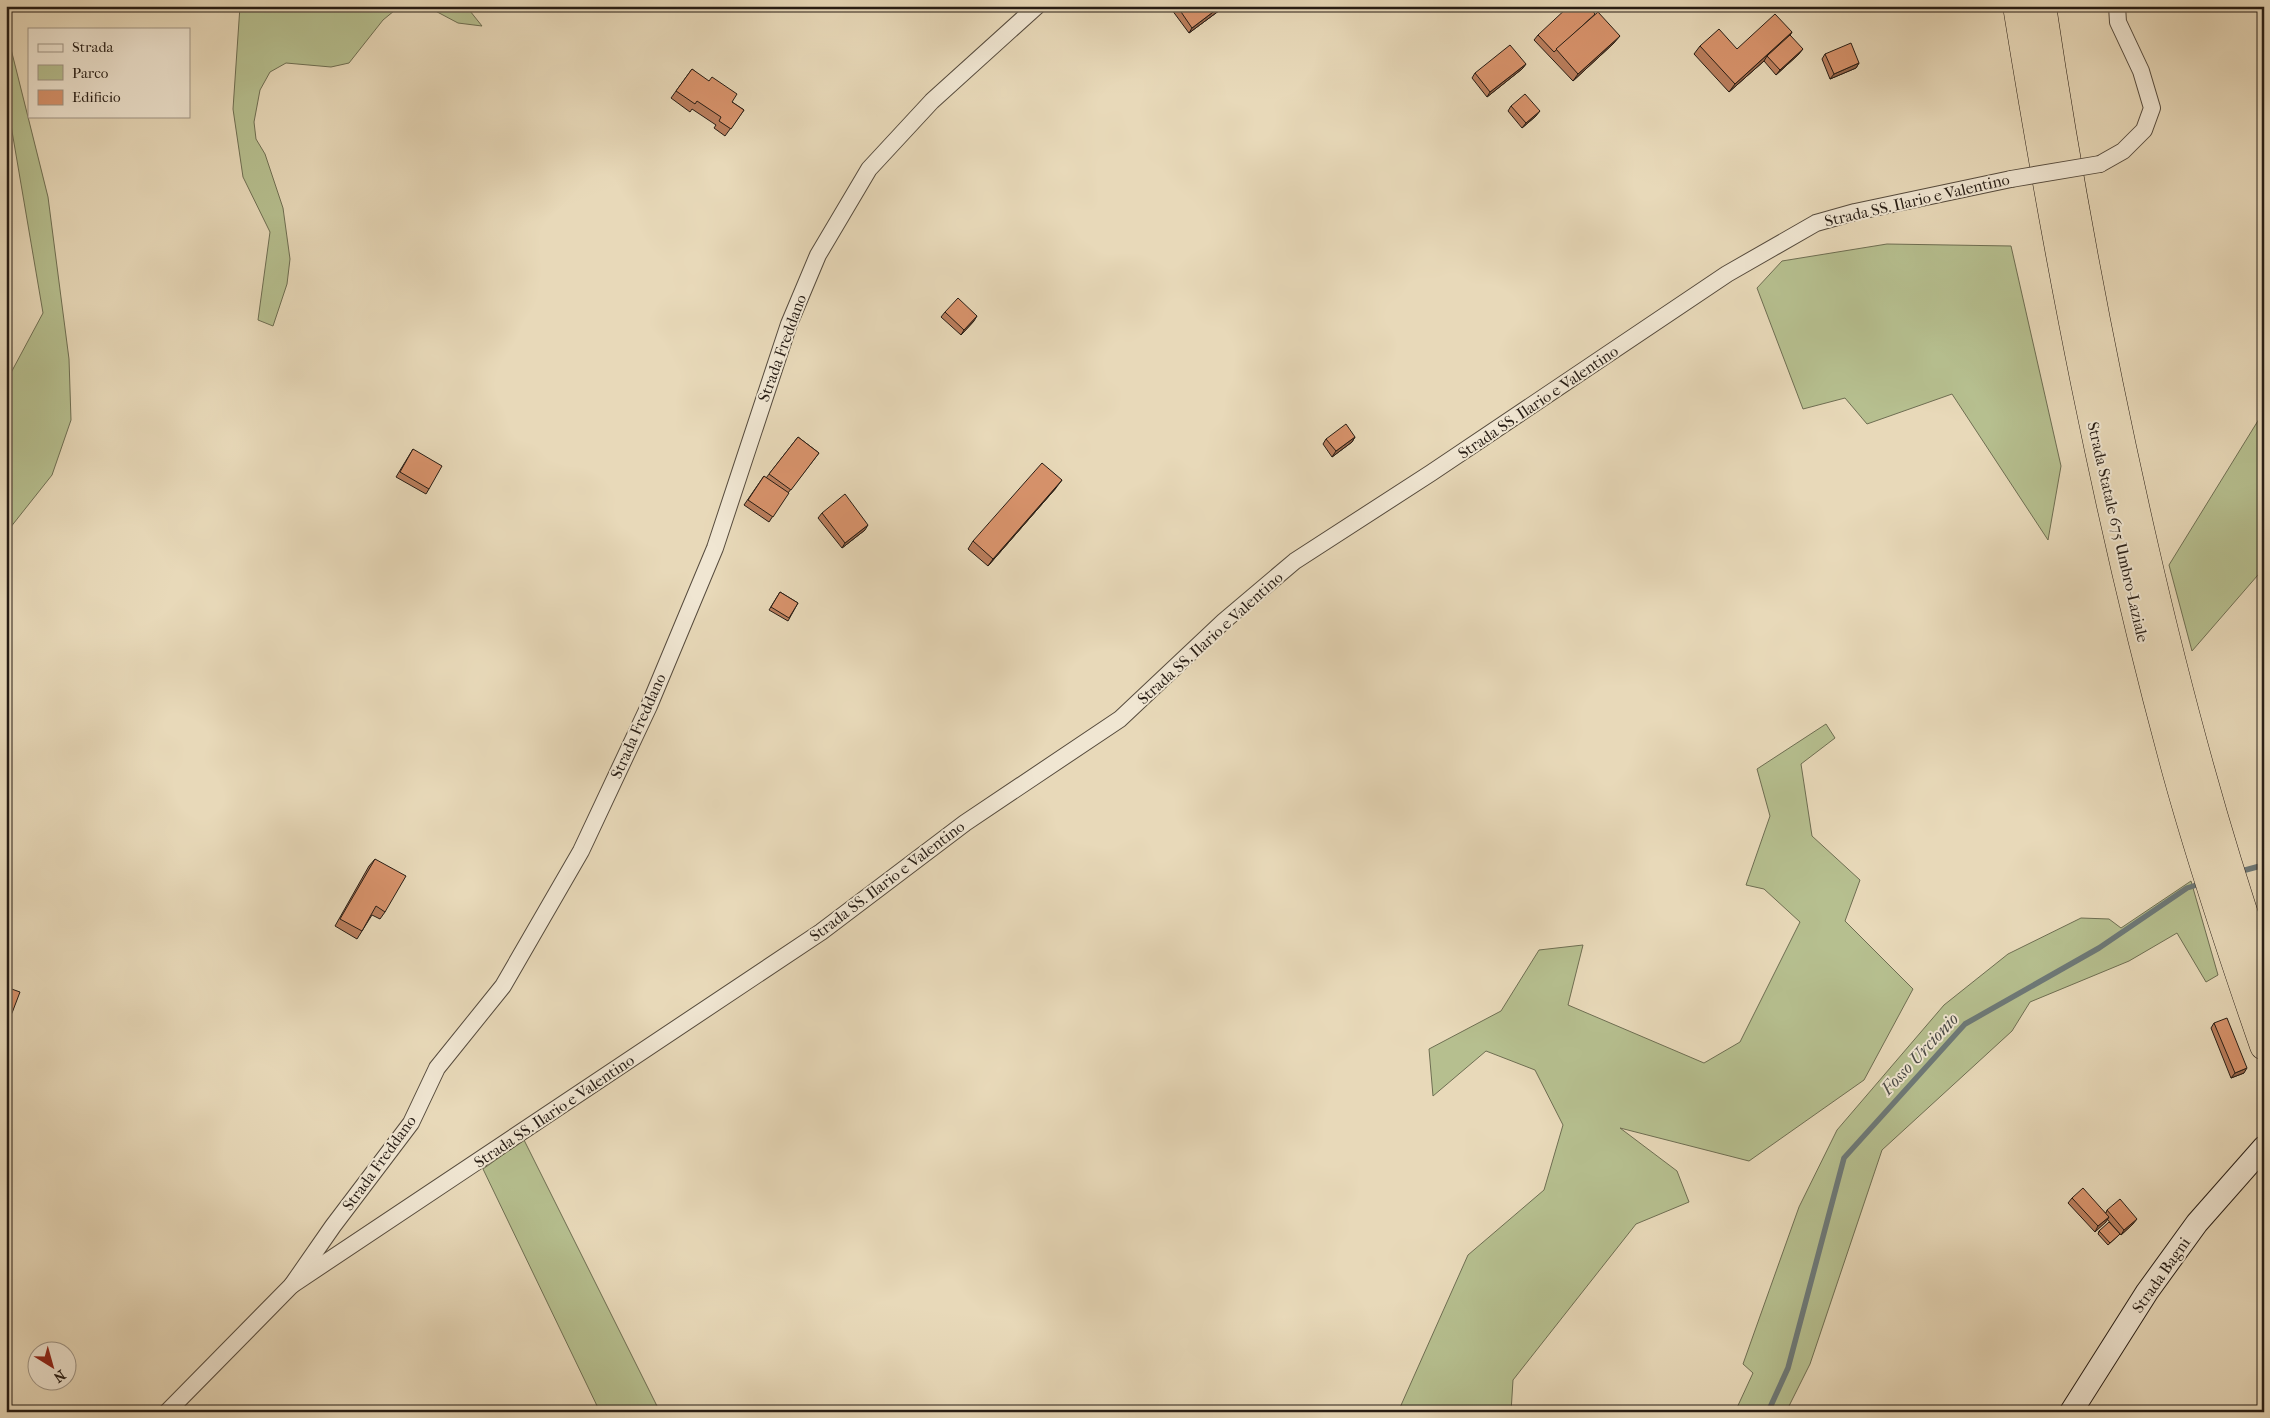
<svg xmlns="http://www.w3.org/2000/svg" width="2270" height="1418" viewBox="0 0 2270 1418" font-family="'IM FELL French Canon',serif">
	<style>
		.green { fill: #b6bf8f; stroke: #6e6e52 }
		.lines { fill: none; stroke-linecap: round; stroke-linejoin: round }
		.stream { stroke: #6d7978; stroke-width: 5.5 }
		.street-casing { stroke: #564b3d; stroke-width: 18 }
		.secondary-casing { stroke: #261c14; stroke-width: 24 }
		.highway-casing { stroke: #261c14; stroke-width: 29 }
		.street { stroke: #f0e6d2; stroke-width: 16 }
		.secondary { stroke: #f0e6d2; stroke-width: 22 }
		.highway { stroke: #e8d9b9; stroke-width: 28 }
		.street-bridge-casing { stroke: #564b3d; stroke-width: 18; stroke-linecap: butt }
		.street-bridge { stroke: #f0e6d2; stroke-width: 16 }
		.wall { fill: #ba7e5d; stroke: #261c14 }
		.shaded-wall { fill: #97674c; stroke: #261c14 }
		.building { fill: #d8936c; stroke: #261c14 }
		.labels { text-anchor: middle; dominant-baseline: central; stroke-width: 4; stroke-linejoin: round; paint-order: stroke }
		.street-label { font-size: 16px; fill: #261c14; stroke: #f0e6d2 }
		.water-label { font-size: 18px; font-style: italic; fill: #4a4a46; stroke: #f0e6d2 }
	</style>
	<rect width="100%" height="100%" fill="#e8d9b9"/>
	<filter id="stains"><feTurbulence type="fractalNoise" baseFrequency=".004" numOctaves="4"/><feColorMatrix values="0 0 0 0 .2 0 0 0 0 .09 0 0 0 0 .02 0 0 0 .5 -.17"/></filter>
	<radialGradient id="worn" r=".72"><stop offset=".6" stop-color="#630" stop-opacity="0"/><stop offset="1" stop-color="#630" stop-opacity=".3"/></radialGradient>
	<!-- green -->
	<g class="green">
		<polygon points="240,6 400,6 383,20 349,63 331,67 286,63 270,72 260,90 254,122 256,139 265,154 283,208 290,259 287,284 273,326 258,320 270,232 243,177 233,109"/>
		<polygon points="426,6 466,6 482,26 458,23"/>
		<polygon points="6,35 8,37 48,197 69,359 71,420 52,475 6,533 6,382 43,313 6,96"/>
		<polygon points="1887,244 2011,246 2061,466 2048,540 1952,394 1867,424 1845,398 1803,409 1757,288 1782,261"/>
		<polygon points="2264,411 2264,568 2192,651 2169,565"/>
		<polygon points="1826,724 1835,738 1801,764 1812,836 1860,880 1845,921 1913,989 1864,1080 1749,1161 1620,1128 1677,1171 1689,1202 1636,1224 1513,1380 1511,1412 1398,1412 1468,1255 1544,1190 1563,1125 1535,1070 1486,1051 1433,1096 1429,1049 1501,1011 1539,950 1583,945 1568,1005 1704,1063 1740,1042 1800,922 1764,889 1746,885 1770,816 1757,769"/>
		<polygon points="2191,881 2218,975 2206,982 2177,933 2129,961 2030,1002 2012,1031 1882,1150 1810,1364 1786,1412 1735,1412 1753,1373 1743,1364 1799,1207 1837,1130 1944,1005 2008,954 2081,918 2109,919 2121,928"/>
		<polygon points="524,1140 659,1410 656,1412 600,1412 483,1169"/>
	</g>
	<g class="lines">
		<!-- stream -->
		<g class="stream">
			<polyline points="2238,872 2264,865"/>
			<polyline points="1768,1412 1788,1368 1844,1158 1965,1024 2099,948 2187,888 2203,883"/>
		</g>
		<defs>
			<g id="street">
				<polyline points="2100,164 2123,151 2144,130 2152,108 2141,71 2118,22 2117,6"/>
				<polyline points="292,1285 821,932 965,823 1120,719 1224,621 1295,561 1431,473 1727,274 1816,223 1855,212 2011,179"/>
				<polyline points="167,1412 292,1285 333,1226 411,1123 437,1068 503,986 581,851 649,706 715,548 789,324 818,255 869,169 932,101 1037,6"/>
			</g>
			<polyline id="secondary" points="2071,1412 2147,1292 2197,1223 2264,1147"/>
			<g id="highway">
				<path d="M2017,6C2058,259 2106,511 2173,759C2199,856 2231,951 2264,1046"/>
				<path d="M2042,6C2069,187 2103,367 2144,546C2177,690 2215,834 2264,973"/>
			</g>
		</defs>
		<!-- street casing -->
		<use href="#street" class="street-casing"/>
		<!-- secondary casing -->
		<use href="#secondary" class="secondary-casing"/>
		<!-- highway casing -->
		<use href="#highway" class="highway-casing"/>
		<!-- street -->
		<use href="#street" class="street"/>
		<!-- secondary -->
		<use href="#secondary" class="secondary"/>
		<!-- highway -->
		<use href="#highway" class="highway"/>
		<defs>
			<polyline id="street-bridge" points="2011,179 2100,164"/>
		</defs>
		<!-- street-bridge casing -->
		<use href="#street-bridge" class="street-bridge-casing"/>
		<!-- street-bridge -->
		<use href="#street-bridge" class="street-bridge"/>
	</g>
	<!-- wall -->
	<g class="wall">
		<polygon points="1174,6 1223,6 1220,10 1189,33 1172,10"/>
		<polygon points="1792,32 1790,35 1799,54 1776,75 1764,61 1729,92 1694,54 1700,46 1737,49"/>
		<polygon points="1538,35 1614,43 1573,81 1534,40"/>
		<polygon points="1825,54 1859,63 1856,68 1830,79 1822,59"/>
		<polygon points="1526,64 1522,69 1487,97 1472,78 1475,73"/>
		<polygon points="692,69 732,102 744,110 725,136 714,128 716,125 692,109 690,112 671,98"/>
		<polygon points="1511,106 1536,116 1522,128 1508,111"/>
		<polygon points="945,312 974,321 961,335 941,317"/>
		<polygon points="798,437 819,453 788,493 769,522 744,505 764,476 766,478"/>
		<polygon points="1355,437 1352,442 1332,457 1323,444 1326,439"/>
		<polygon points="413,449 429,489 426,494 396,477"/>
		<polygon points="1056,488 988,566 968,549 973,541"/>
		<polygon points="822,513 865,530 842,548 818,518"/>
		<polygon points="780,592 798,603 788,621 769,610"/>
		<polygon points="375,859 385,912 380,919 372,915 357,939 335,926 369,866"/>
		<polygon points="2214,1023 2244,1073 2231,1078 2211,1028"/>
		<polygon points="2072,1198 2106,1213 2107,1210 2133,1224 2121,1235 2107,1219 2095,1232 2068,1203"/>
		<polygon points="2099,1231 2120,1234 2108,1245 2098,1234"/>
	</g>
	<!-- shaded-wall -->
	<g class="shaded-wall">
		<polygon points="1221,6 1223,6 1220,10 1189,33 1192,28"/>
		<polygon points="1792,32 1787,40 1767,56 1764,61 1729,92 1735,84"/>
		<polygon points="1620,36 1614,43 1573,81 1578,74"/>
		<polygon points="1803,49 1799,54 1776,75 1780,70"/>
		<polygon points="1859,63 1856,68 1830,79 1834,74"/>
		<polygon points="1526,64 1522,69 1487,97 1490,92"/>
		<polygon points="1540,111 1536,116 1522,128 1526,123"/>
		<polygon points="977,316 974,321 961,335 964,330"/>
		<polygon points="1355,437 1352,442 1332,457 1336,451"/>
		<polygon points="1062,480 1056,488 988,566 993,559"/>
		<polygon points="868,525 865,530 842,548 845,543"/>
		<polygon points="6,1011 12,1013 9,1018 6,1017"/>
		<polygon points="2247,1068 2244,1073 2231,1078 2235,1073"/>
		<polygon points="2109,1217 2106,1222 2095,1232 2098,1226"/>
		<polygon points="2137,1219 2133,1224 2121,1235 2124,1230"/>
	</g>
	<!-- building -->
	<g class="building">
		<polygon points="1177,6 1221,6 1192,28"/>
		<polygon points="1569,6 1589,6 1595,14 1554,52 1538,35"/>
		<polygon points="1598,12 1620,36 1578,74 1556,49"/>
		<polygon points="1775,14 1792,32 1735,84 1700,46 1719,29 1737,49"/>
		<polygon points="1790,35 1803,49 1780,70 1767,56"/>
		<polygon points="1851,43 1859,63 1834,74 1825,54"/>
		<polygon points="1510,45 1526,64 1490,92 1475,73"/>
		<polygon points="692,69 709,81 712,77 737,94 732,102 744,110 731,129 719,121 721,117 697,101 695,104 676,91"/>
		<polygon points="1525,94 1540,111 1526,123 1511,106"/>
		<polygon points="958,298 977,316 964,330 945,312"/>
		<polygon points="1346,424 1355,437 1336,451 1326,439"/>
		<polygon points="798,437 819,453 791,490 769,474"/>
		<polygon points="413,449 442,466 429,489 400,472"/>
		<polygon points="1042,463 1062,480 993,559 973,541"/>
		<polygon points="764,476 789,493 773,517 748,500"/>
		<polygon points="845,494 868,525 845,543 822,513"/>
		<polygon points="780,592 798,603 789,618 771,607"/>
		<polygon points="375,859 406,876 385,912 376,906 362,931 340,919"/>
		<polygon points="6,987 20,992 12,1013 6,1011"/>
		<polygon points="2227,1018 2247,1068 2235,1073 2214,1023"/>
		<polygon points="2083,1188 2109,1217 2098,1226 2072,1198"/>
		<polygon points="2120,1199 2137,1219 2124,1230 2107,1210"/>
		<polygon points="2109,1222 2120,1234 2110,1243 2099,1231"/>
	</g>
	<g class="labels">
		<!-- street labels -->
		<g class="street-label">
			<text transform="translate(1917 200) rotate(-13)">Strada SS. Ilario e Valentino</text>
			<text transform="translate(782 348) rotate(-70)">Strada Freddano</text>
			<text transform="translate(1538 402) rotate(-34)">Strada SS. Ilario e Valentino</text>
			<text transform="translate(2118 532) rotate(77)">Strada Statale 675 Umbro-Laziale</text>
			<text transform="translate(1210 638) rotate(-42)">Strada SS. Ilario e Valentino</text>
			<text transform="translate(638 726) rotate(-66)">Strada Freddano</text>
			<text transform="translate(887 881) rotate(-37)">Strada SS. Ilario e Valentino</text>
			<text transform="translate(554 1111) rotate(-34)">Strada SS. Ilario e Valentino</text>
			<text transform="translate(379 1163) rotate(-54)">Strada Freddano</text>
			<text transform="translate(2161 1275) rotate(-55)">Strada Bagni</text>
		</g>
		<!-- water labels -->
		<g class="water-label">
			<text transform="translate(1920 1054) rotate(-47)">Fosso Urcionio</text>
		</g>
	</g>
	<!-- margin -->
	<rect width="2270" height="1418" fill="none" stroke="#e8d9b9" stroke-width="25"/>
	<rect x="8" y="8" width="2255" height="1403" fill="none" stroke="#261c14" stroke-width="2.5"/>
	<rect x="12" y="12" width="2245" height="1393" fill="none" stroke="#261c14"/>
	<!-- legend -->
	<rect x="28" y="28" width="162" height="90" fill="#f0e6d2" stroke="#9f9586"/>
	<rect x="38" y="44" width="25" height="8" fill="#f0e6d2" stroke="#9f9586"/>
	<text x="72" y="52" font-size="15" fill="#261c14">Strada</text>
	<rect x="38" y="65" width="25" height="15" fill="#b6bf8f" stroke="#9f9586"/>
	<text x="72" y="78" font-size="15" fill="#261c14">Parco</text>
	<rect x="38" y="90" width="25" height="15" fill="#d8936c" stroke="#9f9586"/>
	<text x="72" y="102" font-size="15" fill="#261c14">Edificio</text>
	<!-- north arrow -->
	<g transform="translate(52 1366) rotate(143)"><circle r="24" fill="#f0e6d2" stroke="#9f9586"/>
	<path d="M0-4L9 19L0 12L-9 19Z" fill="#8f2418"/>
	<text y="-8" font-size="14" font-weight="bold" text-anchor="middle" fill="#261c14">N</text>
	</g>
	<rect width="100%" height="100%" filter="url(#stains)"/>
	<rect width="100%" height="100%" fill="url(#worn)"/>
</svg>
